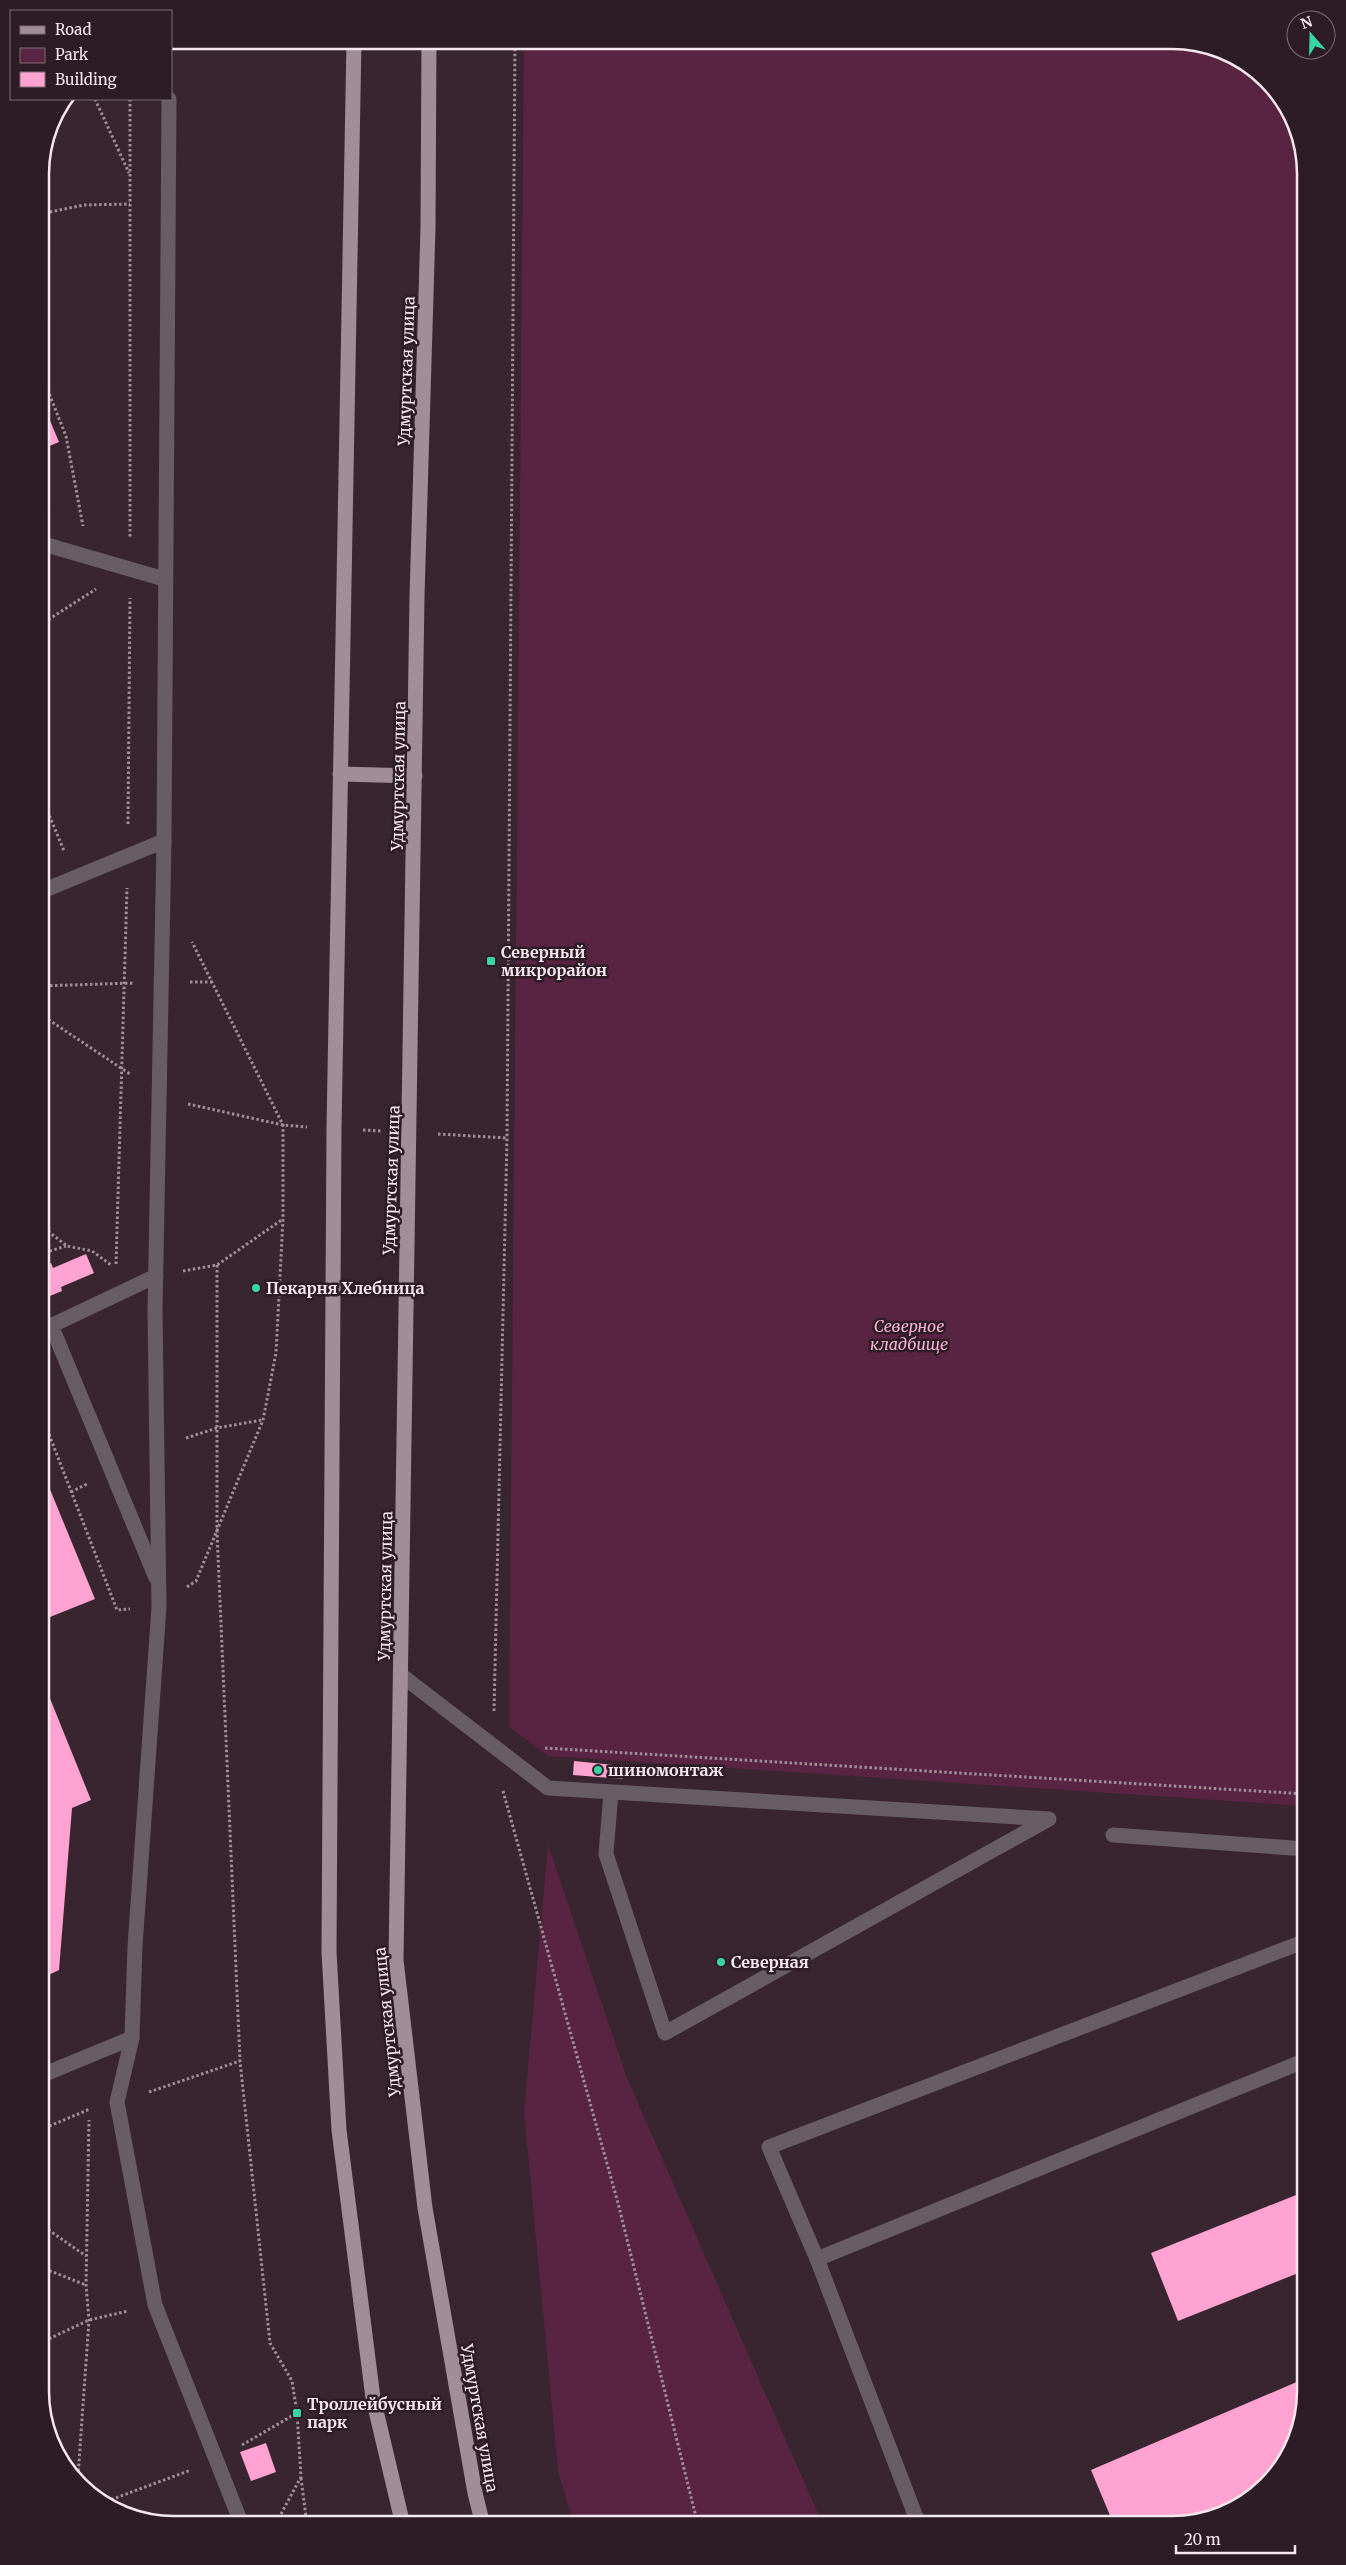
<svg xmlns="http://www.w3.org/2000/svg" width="1346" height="2565" viewBox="0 0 1346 2565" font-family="Merriweather,serif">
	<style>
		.green { fill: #582441 }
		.building { fill: #ffa4d2 }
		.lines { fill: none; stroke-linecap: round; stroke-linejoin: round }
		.path { stroke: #9f8f97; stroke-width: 3; stroke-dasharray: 2.5 2.5; stroke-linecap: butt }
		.minor { stroke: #675d62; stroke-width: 15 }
		.major { stroke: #a18d96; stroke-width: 15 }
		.poi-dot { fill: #39d4a5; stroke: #2d1c25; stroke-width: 2 }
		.labels { text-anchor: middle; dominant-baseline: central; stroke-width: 5; stroke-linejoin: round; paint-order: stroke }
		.street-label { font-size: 16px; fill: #f4e7ed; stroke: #2d1c25 }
		.poi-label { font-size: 16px; font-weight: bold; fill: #f4e7ed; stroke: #2d1c25; text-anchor: start }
		.park-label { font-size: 16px; font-style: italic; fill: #f7b2d4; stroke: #2d1c25 }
		.rim { fill: none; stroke: #f4e7ed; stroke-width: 2.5 }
	</style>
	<rect width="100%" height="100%" fill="#38252f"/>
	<!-- green -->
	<g class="green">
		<polygon points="524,40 1181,40 1247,63 1296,122 1306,174 1306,1806 548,1756 509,1727"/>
		<polygon points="548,1845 627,2078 823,2525 574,2525 558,2471 524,2112"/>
	</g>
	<!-- building -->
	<g class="building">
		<polygon points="40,397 59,442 40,450"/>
		<polygon points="86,1254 94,1273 61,1287 62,1291 40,1300 40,1267 51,1263 53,1268"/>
		<polygon points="40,1465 95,1599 40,1621"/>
		<polygon points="49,1696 91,1800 72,1808 59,1970 40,1979 40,1699"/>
		<polygon points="574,1761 624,1766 623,1779 573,1775"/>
		<polygon points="1306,2191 1306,2270 1178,2321 1151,2253"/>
		<polygon points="1306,2378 1306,2392 1284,2465 1224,2515 1172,2525 1114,2525 1091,2470"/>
		<polygon points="266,2443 276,2472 251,2481 240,2452"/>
	</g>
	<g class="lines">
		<!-- path -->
		<g class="path">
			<polyline points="95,99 129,173"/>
			<polyline points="130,99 130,539"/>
			<polyline points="40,214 84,205 130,204"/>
			<polyline points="40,371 66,436 83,526"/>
			<polyline points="40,625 96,589"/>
			<polyline points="40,811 50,817 64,851"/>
			<polyline points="128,824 130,598"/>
			<polyline points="190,982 212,982"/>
			<polyline points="40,986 134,983"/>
			<polyline points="40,1014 130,1074"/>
			<polyline points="188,1104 283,1125 307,1127"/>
			<polyline points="363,1130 382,1131"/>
			<polyline points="438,1134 507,1138"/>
			<polyline points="40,1225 67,1246 92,1251 111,1265"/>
			<polyline points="40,1254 66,1246"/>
			<polyline points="116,1264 127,888"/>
			<polyline points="217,1265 217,1532 240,2061 270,2343 292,2381 297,2413 301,2477 275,2525"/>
			<polyline points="183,1271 217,1265 283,1219"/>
			<polyline points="40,1411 117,1610 130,1609"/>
			<polyline points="186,1438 217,1428 262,1420"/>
			<polyline points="71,1492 87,1484"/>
			<polyline points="187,1587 196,1581 263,1420 276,1353 283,1219 283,1125 192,942"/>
			<polyline points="494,1711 507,1138 515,40"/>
			<polyline points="545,1748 1306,1794"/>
			<polyline points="503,1791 618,2203 698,2525"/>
			<polyline points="149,2092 240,2061"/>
			<polyline points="40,2130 90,2109"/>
			<polyline points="40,2224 86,2256"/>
			<polyline points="40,2267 86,2285"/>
			<polyline points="40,2343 89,2320 128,2311"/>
			<polyline points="242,2445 297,2413"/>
			<polyline points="78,2476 89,2320 86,2285 89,2120"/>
			<polyline points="301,2478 307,2525"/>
			<polyline points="102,2503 191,2470"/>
		</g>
		<!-- minor -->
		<g class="minor">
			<polyline points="169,99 164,841 155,1310 159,1607 135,1946 132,2038 117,2102 155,2305 242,2525"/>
			<polyline points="40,543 164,579"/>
			<polyline points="40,892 164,841"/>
			<polyline points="51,1325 156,1578"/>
			<polyline points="40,1331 156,1276"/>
			<polyline points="401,1675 548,1788 1049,1819 665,2033 606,1854 611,1792"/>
			<polyline points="1113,1835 1306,1849"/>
			<polyline points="40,2076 132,2038"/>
			<polyline points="817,2259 1306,2060"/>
			<polyline points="919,2525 817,2259 769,2147 1306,1941"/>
		</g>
		<!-- major -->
		<g class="major">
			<polyline points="354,40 334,1128 329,1952 339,2130 373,2398 403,2525"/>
			<polyline points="429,40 428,228 417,596 396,1960 425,2208 475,2493 483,2525"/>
			<polyline points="340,774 415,776"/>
		</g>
	</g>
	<!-- markers -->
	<g class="poi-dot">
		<rect x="486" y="956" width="10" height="10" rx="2.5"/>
		<circle cx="256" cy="1288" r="5"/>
		<circle cx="598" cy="1770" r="5"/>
		<circle cx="721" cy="1962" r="5"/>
		<rect x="292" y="2408" width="10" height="10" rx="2.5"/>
	</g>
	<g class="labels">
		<!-- street labels -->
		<g class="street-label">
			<text transform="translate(406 371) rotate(-88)">Удмуртская улица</text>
			<text transform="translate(398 776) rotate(-89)">Удмуртская улица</text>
			<text transform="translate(391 1180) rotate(-88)">Удмуртская улица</text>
			<text transform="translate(385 1586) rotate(-89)">Удмуртская улица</text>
			<text transform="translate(387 2022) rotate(-96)">Удмуртская улица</text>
			<text transform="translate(480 2418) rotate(80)">Удмуртская улица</text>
		</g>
		<!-- poi labels -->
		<g class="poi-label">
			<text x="501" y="952">Северный<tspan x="501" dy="18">микрорайон</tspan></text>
			<text x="266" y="1288">Пекарня Хлебница</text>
			<text x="608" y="1770">шиномонтаж</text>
			<text x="731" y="1962">Северная</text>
			<text x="307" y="2404">Троллейбусный<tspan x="307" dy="18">парк</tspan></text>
		</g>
		<!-- park labels -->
		<g class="park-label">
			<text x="909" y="1326">Северное<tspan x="909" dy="18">кладбище</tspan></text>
		</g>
	</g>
	<!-- crop -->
	<path d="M0 0H1346V2565H0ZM174 49H1172A125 125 0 0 1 1297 174V2391A125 125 0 0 1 1172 2516H174A125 125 0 0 1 49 2391V174A125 125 0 0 1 174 49Z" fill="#2d1c25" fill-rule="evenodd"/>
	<path class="rim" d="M174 49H1172A125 125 0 0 1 1297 174V2391A125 125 0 0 1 1172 2516H174A125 125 0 0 1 49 2391V174A125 125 0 0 1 174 49Z"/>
	<!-- legend -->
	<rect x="10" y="10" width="162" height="90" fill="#2d1c25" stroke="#7d6d75"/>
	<rect x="20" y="26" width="25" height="8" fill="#a18d96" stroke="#7d6d75"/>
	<text x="55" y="35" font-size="15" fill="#f4e7ed">Road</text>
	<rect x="20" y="48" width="25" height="15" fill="#582441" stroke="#7d6d75"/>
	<text x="55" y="60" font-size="15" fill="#f4e7ed">Park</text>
	<rect x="20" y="72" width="25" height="15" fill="#ffa4d2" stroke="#7d6d75"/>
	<text x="55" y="85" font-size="15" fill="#f4e7ed">Building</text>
	<!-- north arrow -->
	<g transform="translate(1311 35) rotate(340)"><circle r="24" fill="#2d1c25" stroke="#7d6d75"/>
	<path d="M0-4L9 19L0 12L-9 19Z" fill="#39d4a5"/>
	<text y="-8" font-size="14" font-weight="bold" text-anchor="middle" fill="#f4e7ed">N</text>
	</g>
	<!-- scale -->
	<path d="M1176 2545v8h119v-8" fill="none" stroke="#f4e7ed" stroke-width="2.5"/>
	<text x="1184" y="2545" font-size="15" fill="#f4e7ed" stroke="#2d1c25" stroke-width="4" paint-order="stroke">20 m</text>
</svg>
